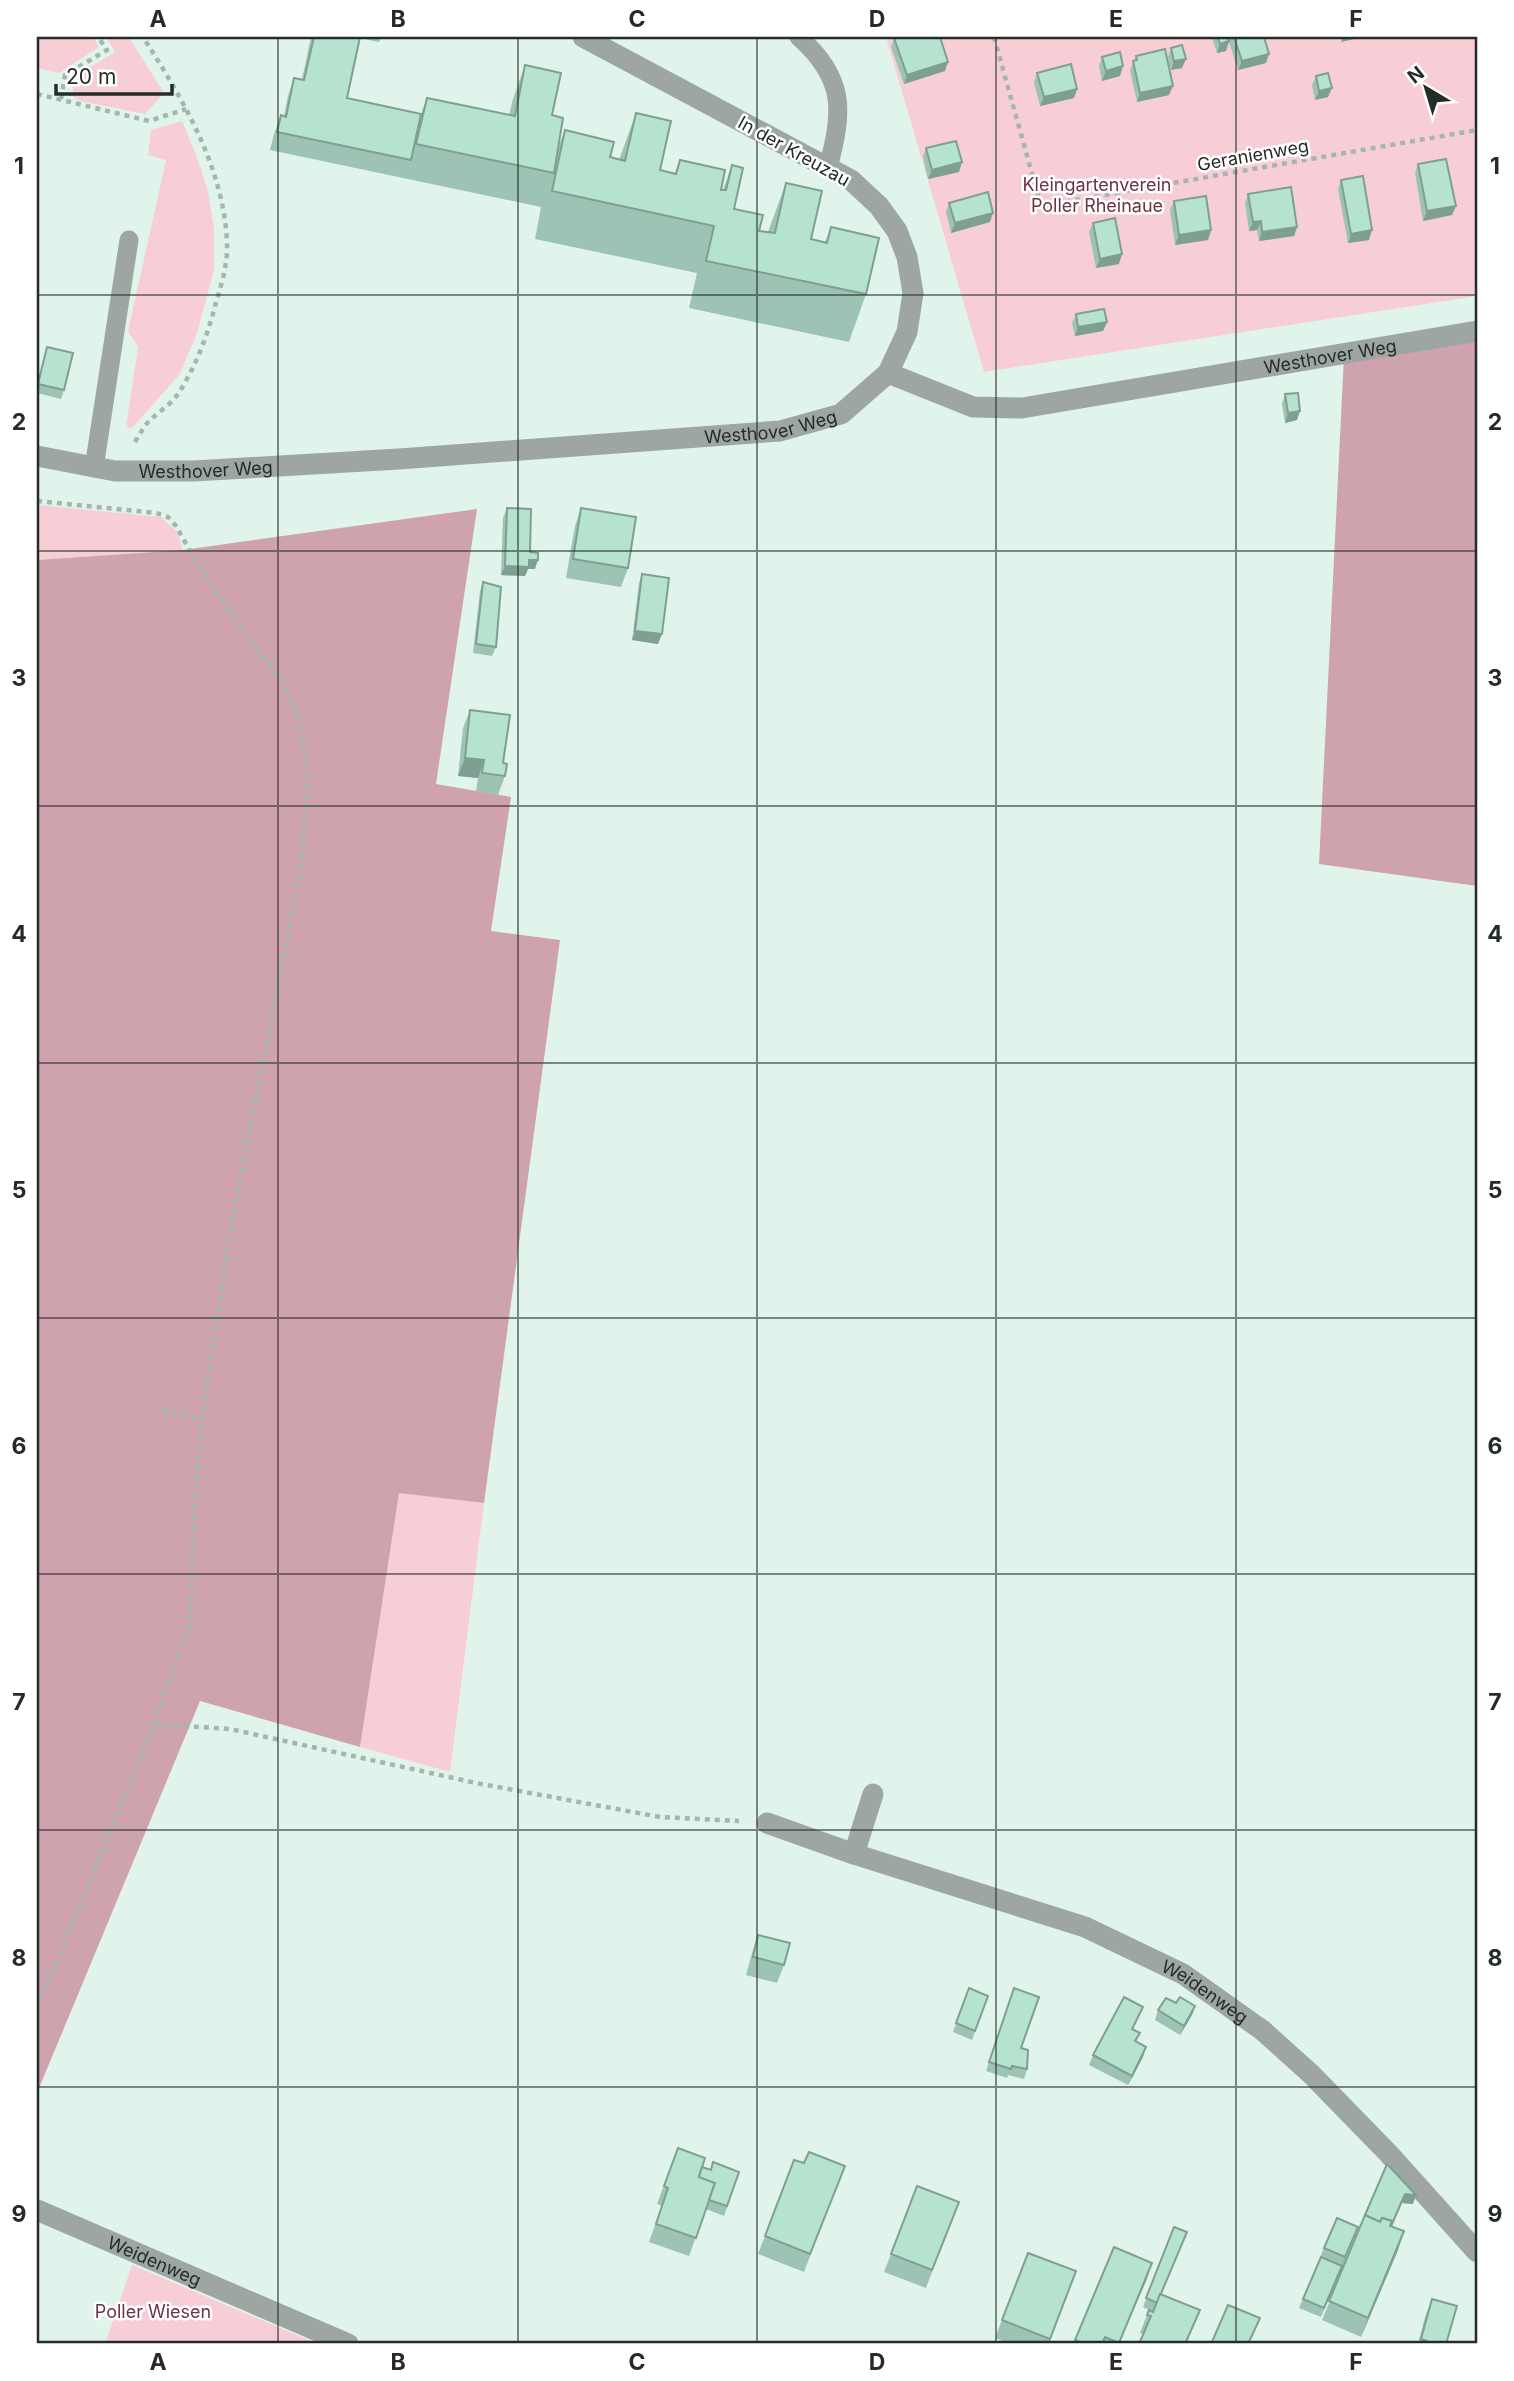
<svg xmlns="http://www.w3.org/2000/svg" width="1514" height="2381" viewBox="0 0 1514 2381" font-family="Inter,sans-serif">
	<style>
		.green { fill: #f8ced6 }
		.forest { fill: #cfa3ad }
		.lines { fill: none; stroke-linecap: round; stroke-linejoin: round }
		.path { stroke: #a5b5af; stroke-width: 4.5; stroke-dasharray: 5 5; stroke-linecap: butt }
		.lane { stroke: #9ea6a3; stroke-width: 19 }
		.street { stroke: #9ea6a3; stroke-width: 21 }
		.wall { fill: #9cc3b3 }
		.shaded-wall { fill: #7f9f92 }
		.building { fill: #b5e3d0; stroke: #7f9f92; stroke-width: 2 }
		.grid { fill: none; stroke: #242b28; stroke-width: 2; stroke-opacity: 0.55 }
		.labels { text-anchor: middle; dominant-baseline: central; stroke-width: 5; stroke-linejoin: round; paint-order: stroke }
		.street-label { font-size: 18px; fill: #242b28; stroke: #fff }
		.park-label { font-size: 18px; fill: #6c3343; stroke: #fff }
		.neatline { fill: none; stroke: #242b28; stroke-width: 2.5 }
		.grid-label { font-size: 23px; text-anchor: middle; font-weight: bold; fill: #242b28 }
	</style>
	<rect width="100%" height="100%" fill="#e0f4ec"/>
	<!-- green -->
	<g class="green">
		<polygon points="37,37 93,37 99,47 59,73 37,68"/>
		<polygon points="106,37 129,37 164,93 145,114 80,101 72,96 75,76 115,52"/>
		<polygon points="886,37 1477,37 1477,296 984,372"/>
		<polygon points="182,121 197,157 208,191 214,229 214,270 197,333 179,375 132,428 126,427 138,347 128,331 166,160 148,155 151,130"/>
		<polygon points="37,505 161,517 177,532 183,550 37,560"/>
		<polygon points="399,1492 484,1503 450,1772 360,1747"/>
		<polygon points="132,2265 318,2344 105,2344"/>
	</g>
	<!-- forest -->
	<g class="forest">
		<polygon points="1477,336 1477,886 1319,864 1344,356"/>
		<polygon points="477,509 436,784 511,797 491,931 560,940 484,1503 399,1493 360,1747 200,1701 37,2093 37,560 183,550"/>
	</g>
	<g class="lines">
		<!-- path -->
		<g class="path">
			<polyline points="994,37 1041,206 1477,130"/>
			<polyline points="37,94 149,121 186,109"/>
			<polyline points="61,99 65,75 107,50 98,37"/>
			<path d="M135,442C140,434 144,426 150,420C159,412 171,404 178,394C195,368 207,337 215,306C221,286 228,264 227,243C224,167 182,98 143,37"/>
			<polyline points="37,501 156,513 168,517 176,526 194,558 258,651 283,682 297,713 309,776 300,874 233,1215 202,1419 195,1502 189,1626 154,1724 55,1967 37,2003"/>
			<polyline points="163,1410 202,1419"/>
			<polyline points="154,1724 230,1729 476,1783 660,1817 739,1821"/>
		</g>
		<!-- lane -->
		<g class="lane">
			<path d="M799,37C846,79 843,111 828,168"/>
			<polyline points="94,468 129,240"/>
		</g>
		<!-- street -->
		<g class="street">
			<path id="s1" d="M888,373L973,407L1022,408L1477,331"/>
			<path id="s2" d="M37,456L115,471H194L399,459L780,431L841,414L888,373L907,332L913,293L907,257L897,231L879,206L851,180L583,37"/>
			<path id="s3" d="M767,1823L854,1854L1085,1927L1183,1974L1262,2030L1311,2074L1389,2154L1477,2252"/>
			<polyline points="854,1854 873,1794"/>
			<path id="s4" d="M37,2210L348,2344"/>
		</g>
	</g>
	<!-- wall -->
	<g class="wall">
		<polygon points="311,37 381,37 379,42 360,38 347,98 421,114 427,98 509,115 513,99 525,65 552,115 558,148 565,130 610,157 619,160 636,113 660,170 675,174 680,160 721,190 723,190 732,165 734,209 759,231 768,232 786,183 811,239 825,242 831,227 866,294 849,342 689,308 697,273 535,239 541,207 270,150 274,134 281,115 284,116 288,96 294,78 302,79"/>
		<polygon points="1212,37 1264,37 1266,63 1238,70 1229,42 1226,51 1217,53"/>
		<polygon points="894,38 907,38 945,71 904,84 891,47"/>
		<polygon points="1171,48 1182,68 1171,70 1168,57"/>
		<polygon points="1136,56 1169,95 1137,102 1130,70"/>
		<polygon points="1102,57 1120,76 1102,81 1099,66"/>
		<polygon points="1037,73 1077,89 1074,98 1040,106 1034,82"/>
		<polygon points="1316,76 1328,97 1315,100 1312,85"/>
		<polygon points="926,148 959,172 928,179 923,157"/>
		<polygon points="1418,164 1452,215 1423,221 1415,173"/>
		<polygon points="1341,180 1369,240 1348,243 1338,189"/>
		<polygon points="1248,194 1297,227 1294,236 1259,241 1257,230 1249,231 1245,203"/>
		<polygon points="1174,201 1211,230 1208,240 1175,245 1170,210"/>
		<polygon points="949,203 990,222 951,233 946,212"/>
		<polygon points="1093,223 1119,264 1096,268 1089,232"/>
		<polygon points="1076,314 1107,322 1103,331 1075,336 1072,323"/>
		<polygon points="47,347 64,390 61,399 37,393 37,383"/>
		<polygon points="1285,394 1297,420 1285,423 1282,404"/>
		<polygon points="507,508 530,552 535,569 528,569 525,576 501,575 503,518"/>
		<polygon points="581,508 628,568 621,587 566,578 575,526"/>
		<polygon points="642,574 658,644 632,640 639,583"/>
		<polygon points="483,582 496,647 492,656 473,653 480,591"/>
		<polygon points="470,710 505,776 498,795 476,791 478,778 458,776 463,728"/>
		<polygon points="758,1935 784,1965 777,1983 746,1975 752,1953"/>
		<polygon points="969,1988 988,1996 972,2040 953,2032"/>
		<polygon points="1014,1988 1021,2048 1027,2069 1024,2079 1008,2075 1007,2078 986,2071"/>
		<polygon points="1176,2003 1195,2006 1192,2015 1180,2035 1155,2020 1158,2010"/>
		<polygon points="1143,2007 1133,2030 1140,2033 1136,2042 1143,2057 1128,2085 1089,2065 1093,2055"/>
		<polygon points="678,2148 702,2167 711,2170 739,2172 724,2216 706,2209 689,2256 649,2242 662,2206 657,2204"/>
		<polygon points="1387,2164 1413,2204 1402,2203 1392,2227 1398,2250 1361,2337 1322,2320"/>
		<polygon points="838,2184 804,2272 758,2254 765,2236"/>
		<polygon points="959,2202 926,2288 884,2272 891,2254"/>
		<polygon points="1174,2227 1161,2294 1200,2310 1186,2344 1139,2344 1144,2334 1140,2333 1149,2310 1143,2307"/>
		<polygon points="1358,2227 1321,2317 1299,2308 1324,2248"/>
		<polygon points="1114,2247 1152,2263 1146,2281 1119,2344 1074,2344"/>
		<polygon points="1076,2271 1049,2344 1011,2344 995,2338 1002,2320"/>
		<polygon points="1432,2299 1446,2344 1418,2344 1425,2317"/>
	</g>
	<!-- shaded-wall -->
	<g class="shaded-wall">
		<polygon points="1343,37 1363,37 1341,42"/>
		<polygon points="1229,41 1226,51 1217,53 1220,44"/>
		<polygon points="1269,54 1266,63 1238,70 1242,61"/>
		<polygon points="1186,59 1182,68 1171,70 1174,61"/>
		<polygon points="948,62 945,71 904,84 907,75"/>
		<polygon points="1123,66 1120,76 1102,81 1106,71"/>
		<polygon points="1173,86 1169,95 1137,102 1140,93"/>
		<polygon points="1332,88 1328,97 1315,100 1319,91"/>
		<polygon points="1077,89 1074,98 1040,106 1044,97"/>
		<polygon points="962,162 959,172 928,179 932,170"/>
		<polygon points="1456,206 1452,215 1423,221 1427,211"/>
		<polygon points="993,213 990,222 951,233 955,223"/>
		<polygon points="1261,221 1257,230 1249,231 1253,222"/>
		<polygon points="1297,227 1294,236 1259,241 1262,232"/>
		<polygon points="1211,230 1208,240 1175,245 1179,235"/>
		<polygon points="1372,230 1369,240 1348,243 1351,234"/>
		<polygon points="1122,254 1119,264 1096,268 1100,259"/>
		<polygon points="1107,322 1103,331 1075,336 1078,327"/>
		<polygon points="1300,411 1297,420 1285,423 1288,413"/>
		<polygon points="529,560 538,560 535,569 528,569 525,576 501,575 505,566"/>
		<polygon points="635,631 662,634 658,644 632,640"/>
		<polygon points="465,758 484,760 478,778 458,776"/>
		<polygon points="1195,2006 1192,2015 1180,2035 1184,2026"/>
		<polygon points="1146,2047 1143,2057 1128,2085 1132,2076"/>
		<polygon points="1405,2194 1416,2195 1413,2204 1402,2203"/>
		<polygon points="1358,2227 1351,2245 1321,2317 1345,2257"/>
		<polygon points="1404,2231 1398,2250 1361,2337 1368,2318"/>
		<polygon points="1152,2263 1146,2281 1118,2344"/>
	</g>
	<!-- building -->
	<g class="building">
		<polygon points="314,37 360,37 347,98 421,114 411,160 277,132 281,115 286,117 294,78 304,80"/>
		<polygon points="898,37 906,37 907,38 911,37 940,37 948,62 907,75 894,38"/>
		<polygon points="1218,37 1228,37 1229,41 1220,44"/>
		<polygon points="1234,37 1264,37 1269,54 1242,61"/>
		<polygon points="1182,45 1186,59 1174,61 1171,48"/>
		<polygon points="1165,49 1173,86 1140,93 1133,61 1137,60 1136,56"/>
		<polygon points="1120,52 1123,66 1106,71 1102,57"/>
		<polygon points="1071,64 1077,89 1044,97 1037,73"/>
		<polygon points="525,65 561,73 552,115 563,118 554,173 416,144 427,98 515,116"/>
		<polygon points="1328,73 1332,88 1319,91 1316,76"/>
		<polygon points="636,113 671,121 660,170 676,174 680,160 725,170 721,190 726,190 732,165 743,168 734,209 763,215 759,231 775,233 786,183 822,191 811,239 827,243 831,227 879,238 866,294 706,261 714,226 552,191 565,130 614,142 610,157 625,161"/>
		<polygon points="956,141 962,162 932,170 926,148"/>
		<polygon points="1446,159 1456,206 1427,211 1418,164"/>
		<polygon points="1363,176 1372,230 1351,234 1341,180"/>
		<polygon points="1291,187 1297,227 1262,232 1261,221 1253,222 1248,194"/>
		<polygon points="988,192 993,213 955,223 949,203"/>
		<polygon points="1206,196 1211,230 1179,235 1174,201"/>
		<polygon points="1115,218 1122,254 1100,259 1093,223"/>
		<polygon points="1104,309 1107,322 1078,327 1076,314"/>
		<polygon points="47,347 73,353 64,390 38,384"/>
		<polygon points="1298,393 1300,411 1288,413 1285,394"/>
		<polygon points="507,508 531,509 530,552 538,553 538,560 529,560 529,567 505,566"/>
		<polygon points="581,508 636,517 628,568 573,559"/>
		<polygon points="642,574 669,578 662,634 635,631"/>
		<polygon points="483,582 501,587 496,647 476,644"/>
		<polygon points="470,710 510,715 503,763 507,764 505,776 482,773 484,760 465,758"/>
		<polygon points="758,1935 790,1943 784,1965 753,1957"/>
		<polygon points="969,1988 988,1996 975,2031 956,2023"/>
		<polygon points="1014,1988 1039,1997 1021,2048 1028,2050 1027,2069 1012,2066 1011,2069 989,2062"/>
		<polygon points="1124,1997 1143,2007 1132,2029 1140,2033 1135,2041 1146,2047 1132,2076 1093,2055"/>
		<polygon points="1180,1997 1195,2006 1184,2026 1158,2010 1166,1998 1176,2003"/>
		<polygon points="678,2148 705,2158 699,2177 715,2183 696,2238 656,2224 668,2188 664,2186"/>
		<polygon points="809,2152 845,2166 810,2254 765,2236 794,2160 804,2163"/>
		<polygon points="713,2162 739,2172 727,2206 709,2200 715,2183 699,2177 702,2167 711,2170"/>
		<polygon points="1387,2164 1416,2195 1405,2194 1391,2226 1390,2226 1392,2221 1382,2218 1380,2222 1365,2215"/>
		<polygon points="917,2186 959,2202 932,2270 891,2254"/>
		<polygon points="1365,2215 1380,2222 1382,2218 1392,2221 1390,2226 1404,2231 1368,2318 1329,2301"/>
		<polygon points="1337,2218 1358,2227 1345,2257 1324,2248"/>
		<polygon points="1174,2227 1187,2232 1157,2303 1146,2298"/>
		<polygon points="1114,2247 1152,2263 1119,2343 1105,2337 1102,2344 1084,2344 1075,2340"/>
		<polygon points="1028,2253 1076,2271 1050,2339 1002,2320"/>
		<polygon points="1321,2257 1342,2266 1324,2308 1303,2299"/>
		<polygon points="1160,2294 1200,2310 1185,2344 1139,2344 1151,2316 1147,2315 1149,2310 1153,2312"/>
		<polygon points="1432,2299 1457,2306 1446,2344 1426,2344 1427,2341 1421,2339"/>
		<polygon points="1228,2305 1260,2318 1248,2344 1211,2344"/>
	</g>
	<!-- grid -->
	<path class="grid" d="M278,37V2344M518,37V2344M757,37V2344M996,37V2344M1236,37V2344M37,295H1477M37,551H1477M37,806H1477M37,1063H1477M37,1318H1477M37,1574H1477M37,1830H1477M37,2087H1477"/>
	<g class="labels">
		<!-- street labels -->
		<g class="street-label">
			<text transform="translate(794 151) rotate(29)">In der Kreuzau</text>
			<text transform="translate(1253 155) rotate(-10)">Geranienweg</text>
			<text stroke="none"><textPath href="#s1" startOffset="453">Westhover Weg</textPath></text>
			<text stroke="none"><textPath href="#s2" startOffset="737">Westhover Weg</textPath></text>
			<text stroke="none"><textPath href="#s2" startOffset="170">Westhover Weg</textPath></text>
			<text stroke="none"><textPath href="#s3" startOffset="471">Weidenweg</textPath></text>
			<text stroke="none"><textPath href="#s4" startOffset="128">Weidenweg</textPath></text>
		</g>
		<!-- park labels -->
		<g class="park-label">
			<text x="1097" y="184">Kleingartenverein<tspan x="1097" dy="21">Poller Rheinaue</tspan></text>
			<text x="153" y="2311">Poller Wiesen</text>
		</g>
	</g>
	<!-- border -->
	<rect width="1514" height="2381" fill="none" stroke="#ffffff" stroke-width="77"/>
	<!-- north arrow -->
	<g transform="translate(1426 88) rotate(322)" stroke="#ffffff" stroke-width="5" paint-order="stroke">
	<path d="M0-5L12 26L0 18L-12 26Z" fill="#242b28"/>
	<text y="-10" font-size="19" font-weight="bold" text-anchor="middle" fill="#242b28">N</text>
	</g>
	<!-- scale -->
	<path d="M56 84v10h116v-10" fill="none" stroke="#242b28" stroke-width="3.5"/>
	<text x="66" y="84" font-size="21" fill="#242b28" stroke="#ffffff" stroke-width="5" paint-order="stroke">20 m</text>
	<rect x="38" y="38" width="1438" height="2304" class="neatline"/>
	<g class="grid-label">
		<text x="158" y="27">A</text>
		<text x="398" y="27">B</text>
		<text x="637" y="27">C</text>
		<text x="877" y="27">D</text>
		<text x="1116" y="27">E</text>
		<text x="1356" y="27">F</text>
		<text x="19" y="174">1</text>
		<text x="1495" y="174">1</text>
		<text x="19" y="430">2</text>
		<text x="1495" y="430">2</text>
		<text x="19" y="686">3</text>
		<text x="1495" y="686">3</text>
		<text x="19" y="942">4</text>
		<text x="1495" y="942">4</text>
		<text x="19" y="1198">5</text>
		<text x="1495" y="1198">5</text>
		<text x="19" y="1454">6</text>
		<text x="1495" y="1454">6</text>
		<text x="19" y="1710">7</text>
		<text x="1495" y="1710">7</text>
		<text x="19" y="1966">8</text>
		<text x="1495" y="1966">8</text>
		<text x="19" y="2222">9</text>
		<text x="1495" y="2222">9</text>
		<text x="158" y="2370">A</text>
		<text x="398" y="2370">B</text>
		<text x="637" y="2370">C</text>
		<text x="877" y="2370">D</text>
		<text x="1116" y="2370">E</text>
		<text x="1356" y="2370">F</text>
	</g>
</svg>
